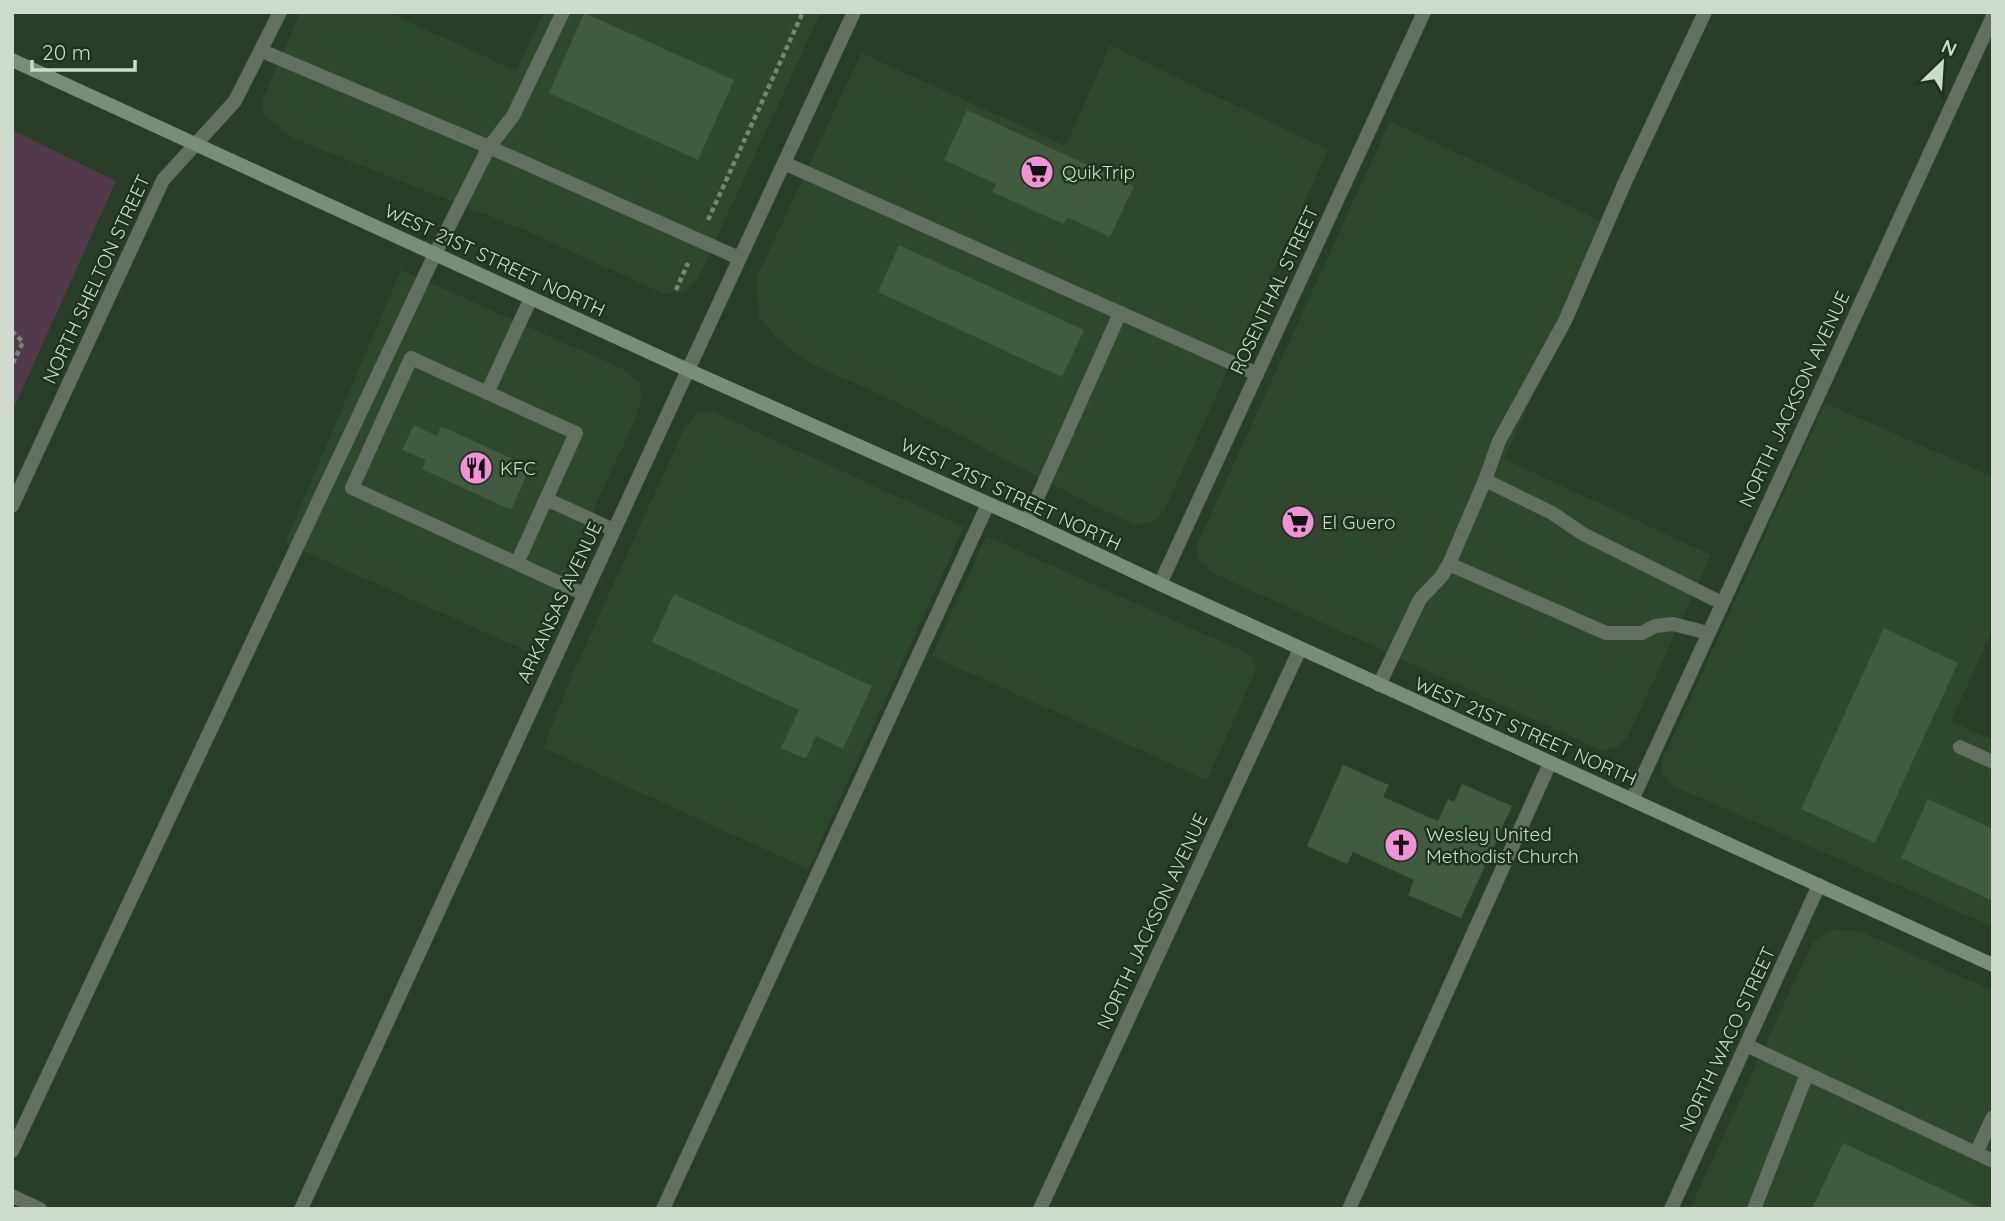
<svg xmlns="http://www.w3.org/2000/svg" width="2005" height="1221" viewBox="0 0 2005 1221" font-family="Quicksand,sans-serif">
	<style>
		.built { fill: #2d482c }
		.green { fill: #533a4b }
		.building { fill: #405b3f }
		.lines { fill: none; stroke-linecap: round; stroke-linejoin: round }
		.path { stroke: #748774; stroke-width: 4.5; stroke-dasharray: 5 3.5; stroke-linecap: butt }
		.service { stroke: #626f61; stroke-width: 14 }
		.minor { stroke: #626f61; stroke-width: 14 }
		.tertiary { stroke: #626f61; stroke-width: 14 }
		.secondary { stroke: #798d78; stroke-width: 14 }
		.labels { text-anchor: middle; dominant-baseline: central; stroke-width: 5; stroke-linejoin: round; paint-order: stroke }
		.poi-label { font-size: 19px; fill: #cddbcd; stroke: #1e331e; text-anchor: start }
		.street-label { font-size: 19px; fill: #cddbcd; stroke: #1e331e }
	</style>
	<rect width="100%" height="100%" fill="#283e28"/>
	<!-- built -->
	<g class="built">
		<polygon points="300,12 388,12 516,71 544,12 821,12 698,278 684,292 664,294 524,230 295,139 278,127 264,115 262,101"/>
		<polygon points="1110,45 1328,150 1165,509 1155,521 1137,525 1098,508 898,403 812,364 777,339 759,316 757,277 861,53 1066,146"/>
		<polygon points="1390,121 1610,225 1504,459 1711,555 1628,737 1617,747 1603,751 1213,573 1199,560 1196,547"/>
		<polygon points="401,270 621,368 639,382 642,395 637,415 529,652 285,543"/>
		<polygon points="1825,403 1993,477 1993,629 1951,721 1993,740 1993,927 1671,785 1662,774 1662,761"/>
		<polygon points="711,411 964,527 808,869 543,748 574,671 685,427 698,413"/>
		<polygon points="986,536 1251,655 1256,670 1207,780 932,656"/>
		<polygon points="1832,930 1860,931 1993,991 1993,1209 1690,1209 1812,943"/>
	</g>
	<!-- green -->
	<polygon class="green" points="12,130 116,181 12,412"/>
	<!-- building -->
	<g class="building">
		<polygon points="584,13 734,80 698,160 549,93"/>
		<polygon points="967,110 1134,186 1110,237 1067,217 1064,224 992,192 996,184 944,160"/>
		<polygon points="899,245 1084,330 1062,377 878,292"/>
		<polygon points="414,425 437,436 441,426 530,467 511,510 422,469 426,460 402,450"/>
		<polygon points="674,594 872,686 843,749 816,736 806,759 781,748 799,710 652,642"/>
		<polygon points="1884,628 1958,663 1875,843 1801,809"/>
		<polygon points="1343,765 1389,785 1383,797 1438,821 1448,799 1454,802 1462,784 1512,806 1461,918 1408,895 1414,880 1353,852 1347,864 1307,846"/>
		<polygon points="1928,799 1993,829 1993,901 1901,858"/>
		<polygon points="1843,1143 1984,1209 1812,1209"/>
	</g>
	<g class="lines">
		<!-- path -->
		<g class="path">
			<polyline points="708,220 803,12"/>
			<polyline points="676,290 688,263"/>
			<polyline points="12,331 23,342 12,365"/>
		</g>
		<!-- service -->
		<g class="service">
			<polyline points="262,51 489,147 739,258"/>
			<polyline points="784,163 1257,374"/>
			<polyline points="487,393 531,298"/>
			<polyline points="1485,480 1499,441 1565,321 1625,182 1705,12"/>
			<polyline points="546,499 614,530"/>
			<polyline points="1027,521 1120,313"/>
			<polyline points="517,563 576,433 411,358 352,488 584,594"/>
			<polyline points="1449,564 1606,633 1642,633 1655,626 1673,624 1708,633"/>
			<polyline points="1379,685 1420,599 1441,577 1449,564 1485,480 1552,513 1583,534 1722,603"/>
			<polyline points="1960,747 1993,762"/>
			<polyline points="1746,1045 1993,1161"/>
			<polyline points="12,1151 435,254 489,147 513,116 563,12"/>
			<polyline points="1976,1153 1993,1117"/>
			<polyline points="663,1209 988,504"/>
			<polyline points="1349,1209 1550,763"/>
			<polyline points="1754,1209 1807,1074"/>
		</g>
		<!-- minor -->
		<g class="minor">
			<polyline points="12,506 163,180 235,101 280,12"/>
			<polyline points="1160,584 1424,12"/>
			<polyline points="1632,800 1993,16"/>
			<polyline points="12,1196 40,1209"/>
			<polyline points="301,1209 688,370"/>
			<polyline points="1040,1209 1300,649"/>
		</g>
		<!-- tertiary -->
		<g class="tertiary">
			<polyline points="688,370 854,12"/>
			<polyline points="1671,1209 1819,885"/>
		</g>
		<!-- secondary -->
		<polyline class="secondary" points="12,60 688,370 1027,521 1160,584 1993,965"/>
	</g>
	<!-- icons -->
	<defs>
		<symbol id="supermarket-disc" viewBox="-11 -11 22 22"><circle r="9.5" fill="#f291d6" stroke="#1e331e"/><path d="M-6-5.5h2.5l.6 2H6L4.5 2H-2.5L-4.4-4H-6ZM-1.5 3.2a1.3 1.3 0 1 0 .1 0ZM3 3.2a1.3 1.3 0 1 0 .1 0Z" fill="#111"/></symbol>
		<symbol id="restaurant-disc" viewBox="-11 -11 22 22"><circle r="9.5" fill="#f291d6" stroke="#1e331e"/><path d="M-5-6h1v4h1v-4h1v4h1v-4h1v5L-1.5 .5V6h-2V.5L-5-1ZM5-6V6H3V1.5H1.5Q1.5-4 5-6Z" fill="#111"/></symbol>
		<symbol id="church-disc" viewBox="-11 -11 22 22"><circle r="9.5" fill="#f291d6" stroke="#1e331e"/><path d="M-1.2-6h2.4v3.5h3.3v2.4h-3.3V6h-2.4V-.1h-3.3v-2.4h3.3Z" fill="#111"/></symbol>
	</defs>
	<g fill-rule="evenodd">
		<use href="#supermarket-disc" x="1018" y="153" width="38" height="38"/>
		<use href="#restaurant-disc" x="457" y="449" width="38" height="38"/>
		<use href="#supermarket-disc" x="1279" y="503" width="38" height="38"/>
		<use href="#church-disc" x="1382" y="826" width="38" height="38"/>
	</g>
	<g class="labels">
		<!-- poi labels -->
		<g class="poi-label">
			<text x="1062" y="172">QuikTrip</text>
			<text x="500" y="468">KFC</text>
			<text x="1322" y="522">El Guero</text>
			<text x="1426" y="834">Wesley United<tspan x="1426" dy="22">Methodist Church</tspan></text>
		</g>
		<!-- street labels -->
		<g class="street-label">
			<text transform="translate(495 260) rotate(25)">WEST 21ST STREET NORTH</text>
			<text transform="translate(96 279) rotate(-65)">NORTH SHELTON STREET</text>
			<text transform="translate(1274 290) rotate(-65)">ROSENTHAL STREET</text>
			<text transform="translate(1794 399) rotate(-65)">NORTH JACKSON AVENUE</text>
			<text transform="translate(1011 494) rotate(25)">WEST 21ST STREET NORTH</text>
			<text transform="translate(559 602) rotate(-65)">ARKANSAS AVENUE</text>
			<text transform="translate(1526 731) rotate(24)">WEST 21ST STREET NORTH</text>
			<text transform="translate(1152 921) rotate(-65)">NORTH JACKSON AVENUE</text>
			<text transform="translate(1727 1039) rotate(-65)">NORTH WACO STREET</text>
		</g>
	</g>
	<!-- border -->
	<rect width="2005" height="1221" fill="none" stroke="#cddbcd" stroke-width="28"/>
	<!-- north arrow -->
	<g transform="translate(1942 63) rotate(25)" stroke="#1e331e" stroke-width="5" paint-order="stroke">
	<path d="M0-5L12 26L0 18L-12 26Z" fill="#cddbcd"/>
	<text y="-10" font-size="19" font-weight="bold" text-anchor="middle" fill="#cddbcd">N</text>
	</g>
	<!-- scale -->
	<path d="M32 60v10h103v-10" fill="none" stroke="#cddbcd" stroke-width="3.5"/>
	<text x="42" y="60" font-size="21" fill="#cddbcd" stroke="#1e331e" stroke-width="5" paint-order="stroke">20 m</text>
</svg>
